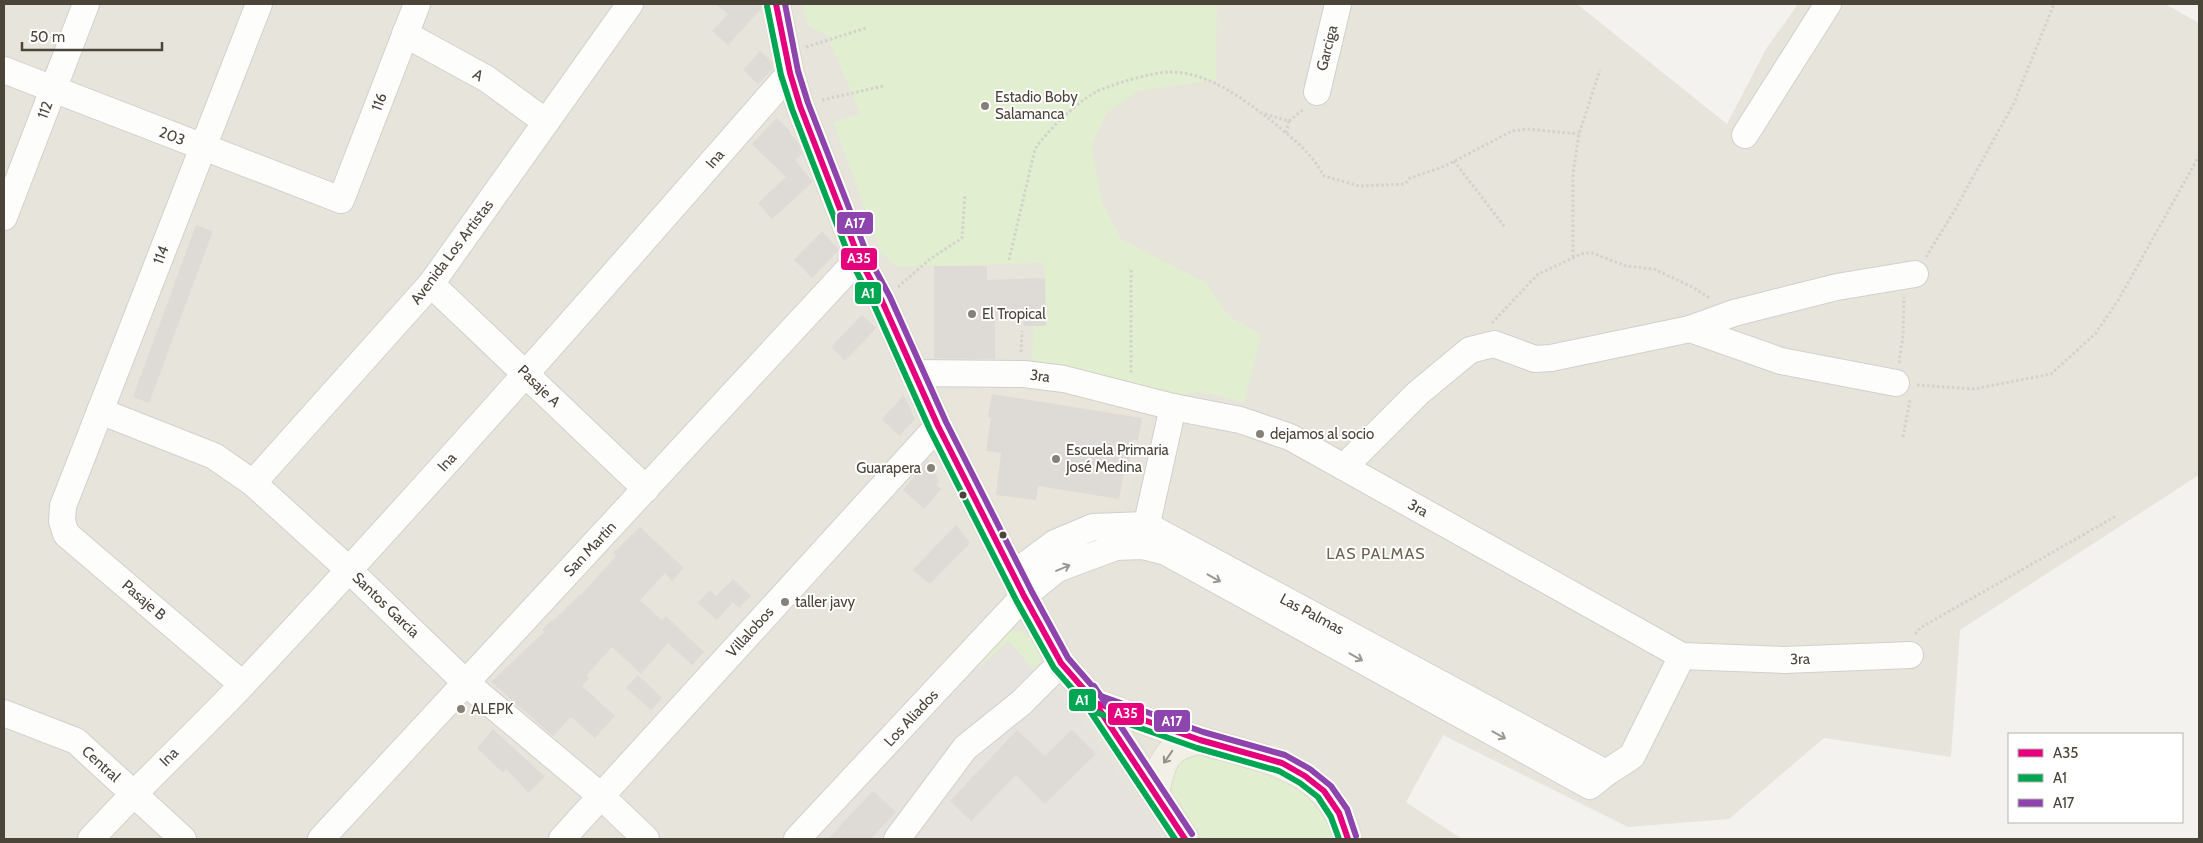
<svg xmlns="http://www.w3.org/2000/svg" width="2203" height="843" viewBox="0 0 2203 843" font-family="Cabin,sans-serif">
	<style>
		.residential { fill: #e7e4dc }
		.industrial { fill: #e6e2de }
		.education { fill: #eae5da }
		.green { fill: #e1eecf }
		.building { fill: #dedbd6 }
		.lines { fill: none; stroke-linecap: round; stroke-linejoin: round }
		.minor-casing { stroke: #d2d0cb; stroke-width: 28 }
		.major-casing { stroke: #d6cebb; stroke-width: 29 }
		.path { stroke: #d3d2cc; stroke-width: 3; stroke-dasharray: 2.5 2.5; stroke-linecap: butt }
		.minor { stroke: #fdfdfc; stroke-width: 26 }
		.major { stroke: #f2efe6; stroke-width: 28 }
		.bus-1-casing { stroke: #fff; stroke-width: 10 }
		.bus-2-casing { stroke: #fff; stroke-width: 10 }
		.bus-3-casing { stroke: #fff; stroke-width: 10 }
		.bus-1 { stroke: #e5007d; stroke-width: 6 }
		.bus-2 { stroke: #00a651; stroke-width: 6 }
		.bus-3 { stroke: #8e44ad; stroke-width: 6 }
		.oneway { stroke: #9b9791 }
		.oneway2 { stroke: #969187 }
		.poi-dot { fill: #868178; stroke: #fff; stroke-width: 2 }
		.bus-dot { fill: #4b4439; stroke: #fff; stroke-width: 2 }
		.labels { text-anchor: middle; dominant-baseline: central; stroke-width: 4; stroke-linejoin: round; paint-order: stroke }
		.street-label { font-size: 15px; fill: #4b4439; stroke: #fff }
		.poi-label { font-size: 15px; fill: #4b4439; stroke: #fff; text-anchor: start }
		.neighbourhood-label { font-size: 16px; letter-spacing: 1px; fill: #6e6250; stroke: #fff }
		.line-badge { stroke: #fff; stroke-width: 2 }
		.badge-label { font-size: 14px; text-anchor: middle; font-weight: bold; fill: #fff }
	</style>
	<rect width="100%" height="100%" fill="#f4f2ee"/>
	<!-- residential -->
	<polygon class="residential" points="4,4 1577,4 1727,124 1766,49 1798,4 2165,4 2199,23 2199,475 1960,630 1951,757 1824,738 1729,819 1628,827 1443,735 1406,802 1462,839 4,839"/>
	<!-- industrial -->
	<polygon class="industrial" points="1008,641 1035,671 1066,700 1163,839 814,839 980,667"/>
	<!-- education -->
	<polygon class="education" points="1018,384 1148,410 1126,507 1073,515 1019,546 943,394"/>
	<!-- green -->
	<g class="green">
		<polygon points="802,4 1217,4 1216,80 1139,91 1107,113 1091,145 1102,202 1121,239 1206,283 1229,316 1261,335 1244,402 1203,392 1168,397 1032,366 1033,326 1046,326 1044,263 898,267 881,252 833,122 861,114 827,35 808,26"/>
		<path d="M1010,630C1025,630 1043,642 1040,660C1039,664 1036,668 1035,671L1008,641L980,667L972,660Z"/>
		<polygon points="1196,752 1226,756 1307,788 1329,817 1336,839 1203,839 1176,798 1169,781 1173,764"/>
	</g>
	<!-- building -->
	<g class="building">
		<polygon points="716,4 761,4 761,9 728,45 712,31 728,14"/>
		<polygon points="760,51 772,62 773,69 758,84 743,70"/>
		<polygon points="777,118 791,132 790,133 797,141 802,154 795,160 813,182 772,219 758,203 786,177 752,144"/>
		<polygon points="196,225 213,231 149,403 133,397"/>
		<polygon points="822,231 839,250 812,278 794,260"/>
		<polygon points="934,266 987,266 987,280 1045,278 1046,326 1024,326 1023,320 995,320 995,359 934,358"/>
		<polygon points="862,315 876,328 845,361 831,347"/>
		<polygon points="992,394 1142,418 1138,441 1132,440 1128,473 1124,472 1119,499 1038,486 1036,500 996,495 1001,453 986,451 991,418 988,417"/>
		<polygon points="904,395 915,419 899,436 882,419"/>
		<polygon points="928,460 939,481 936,485 941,489 924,509 903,490"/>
		<polygon points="956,525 970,543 930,584 913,570"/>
		<polygon points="640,527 684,568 672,581 665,573 640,600 662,620 666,616 704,652 692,665 668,643 641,674 612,647 586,676 589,678 582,686 615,716 595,738 571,717 553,736 491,682 544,632 542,630 551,620 553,621 579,595 580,596 616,556 613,553"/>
		<polygon points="733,579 751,596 739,608 733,602 717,620 698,603 710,590 716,596"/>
		<polygon points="638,675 662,698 651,710 626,688"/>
		<polygon points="493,729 545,777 529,793 506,769 503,773 477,748"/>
		<polygon points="1017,730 1045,756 1072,730 1096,754 1045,804 1016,775 971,821 950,801"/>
		<polygon points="873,791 896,812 870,839 828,839"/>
	</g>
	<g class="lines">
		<defs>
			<g id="minor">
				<polyline points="405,34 487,79 546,122"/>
				<polyline points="4,70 341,200 417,4"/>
				<polyline points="1317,92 1338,4"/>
				<polyline points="1745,135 1828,4"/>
				<polyline points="4,217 86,4"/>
				<polyline points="431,284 646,489"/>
				<polyline points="1690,329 1781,361 1896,383"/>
				<polyline points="914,373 1024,374 1064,379 1173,407 1240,420 1290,437 1682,656 1784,660 1910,655"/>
				<polyline points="100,411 214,456 253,483 348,569 466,683 601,796 646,839"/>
				<polyline points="1344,467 1418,393 1470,350 1494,344 1535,359 1551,358 1690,329 1734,313 1837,287 1915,274"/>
				<polyline points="253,483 431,284 630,4"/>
				<polyline points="1143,541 1173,407"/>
				<polyline points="242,684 66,534 62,521 63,506 259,4"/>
				<polyline points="4,713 76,741 183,839"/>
				<polyline points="1606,773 1632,756 1682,656"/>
				<path d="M91,839C140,785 194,736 244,683C431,484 610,279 790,73"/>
				<polyline points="321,839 859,258"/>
				<polyline points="562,839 938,426"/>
				<polyline points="797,839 1024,596 1057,569 1116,547 1142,546 1166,552 1590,786 1606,773 1146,525 1093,527 1055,543 1013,574"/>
				<polyline points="897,839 965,748 1021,703 1061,663"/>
			</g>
			<g id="major">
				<polyline points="776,4 790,73 800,106 859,258 882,301 938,426 1024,596 1061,663 1096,703 1185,839"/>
				<path d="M1096,703C1131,715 1165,729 1200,740C1263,760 1329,764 1348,839"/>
				<path d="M1155,793C1162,762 1165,746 1200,740"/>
			</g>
		</defs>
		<!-- minor casing -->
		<use href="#minor" class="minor-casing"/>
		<!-- major casing -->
		<use href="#major" class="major-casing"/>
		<!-- path -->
		<g class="path">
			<polyline points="806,47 866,28"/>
			<polyline points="822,100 883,86"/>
			<polyline points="1265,114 1289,121 1304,109"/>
			<polyline points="1286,133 1289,121"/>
			<polyline points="1454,161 1504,226"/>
			<polyline points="1573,257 1573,174 1579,134 1600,70"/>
			<polyline points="1926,257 1956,208 2014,103 2054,4"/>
			<path d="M1009,260L1035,149C1047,131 1077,102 1096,92C1112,84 1153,72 1170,72C1207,72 1241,97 1269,119C1289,135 1311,152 1324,176L1359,186L1405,184L1410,178L1445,166L1512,131L1527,129L1579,134"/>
			<polyline points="1131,270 1131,375"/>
			<polyline points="898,287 930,259 962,238 965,194"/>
			<polyline points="1492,323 1538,274 1584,253 1592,253 1626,266 1654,269 1692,287 1710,298"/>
			<polyline points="1021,352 1022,331"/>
			<polyline points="1899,363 1903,335 1904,297"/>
			<polyline points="1917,385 1974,389 2051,374 2095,334 2119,299 2199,156"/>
			<polyline points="1903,437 1910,400"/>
			<polyline points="1915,634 1920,628 2116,516"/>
		</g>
		<!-- minor -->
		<use href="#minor" class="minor"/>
		<!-- major -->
		<use href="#major" class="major"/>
		<defs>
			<g id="bus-1">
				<polyline points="776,4 790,73 800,106 859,258 882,301 938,426 1024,596 1061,663 1096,703 1200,740 1282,763 1305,776 1324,791 1339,813 1348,839"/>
				<polyline points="1087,691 1185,839"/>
			</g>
			<g id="bus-2">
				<polyline points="767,6 781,75 792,109 851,261 874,305 930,430 1016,600 1054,668 1092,711 1197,748 1279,771 1300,783 1318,797 1331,817 1339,839"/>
				<polyline points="1080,696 1175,839"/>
			</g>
			<g id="bus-3">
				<polyline points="785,4 798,71 808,103 867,254 890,297 946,422 1032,592 1068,658 1101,696 1203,732 1285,755 1310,769 1331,786 1347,809 1356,836"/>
				<polyline points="1094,686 1192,834"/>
			</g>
		</defs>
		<!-- bus-1 casing -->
		<use href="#bus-1" class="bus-1-casing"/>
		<!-- bus-2 casing -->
		<use href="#bus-2" class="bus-2-casing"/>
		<!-- bus-3 casing -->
		<use href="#bus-3" class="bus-3-casing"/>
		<!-- bus-1 -->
		<use href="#bus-1" class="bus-1"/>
		<!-- bus-2 -->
		<use href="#bus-2" class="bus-2"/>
		<!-- bus-3 -->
		<use href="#bus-3" class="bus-3"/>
	</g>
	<!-- one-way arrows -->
	<defs><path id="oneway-shaft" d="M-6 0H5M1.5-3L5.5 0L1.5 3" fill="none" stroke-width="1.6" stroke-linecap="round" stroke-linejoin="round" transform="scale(1.25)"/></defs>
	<g class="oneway">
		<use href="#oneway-shaft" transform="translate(1063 568) rotate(-23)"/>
		<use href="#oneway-shaft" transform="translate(1214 578) rotate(29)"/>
		<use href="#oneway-shaft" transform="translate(1356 657) rotate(29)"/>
		<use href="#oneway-shaft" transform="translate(1499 735) rotate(29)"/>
	</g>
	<use class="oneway2" href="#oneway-shaft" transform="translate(1168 757) rotate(125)"/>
	<!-- markers -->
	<g class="poi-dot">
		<circle cx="985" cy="106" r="5"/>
		<circle cx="972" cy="314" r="5"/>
		<circle cx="1260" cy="434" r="5"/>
		<circle cx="1056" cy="459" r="5"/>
		<circle cx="931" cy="468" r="5"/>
		<circle cx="785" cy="602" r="5"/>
		<circle cx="461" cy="709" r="5"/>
	</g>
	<g class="bus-dot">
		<circle cx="963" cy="495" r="4.5"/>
		<circle cx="1003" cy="535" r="4.5"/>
	</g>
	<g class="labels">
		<!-- street labels -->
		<g class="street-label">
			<text transform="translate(1327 48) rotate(-76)">Garciga</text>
			<text transform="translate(478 75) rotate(29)">A</text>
			<text transform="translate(379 102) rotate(-69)">116</text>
			<text transform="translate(45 110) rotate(-69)">112</text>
			<text transform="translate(172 136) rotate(21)">203</text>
			<text transform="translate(715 159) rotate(-49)">Ina</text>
			<text transform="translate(452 252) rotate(-53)">Avenida Los Artistas</text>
			<text transform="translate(161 255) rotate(-69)">114</text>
			<text transform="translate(1040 376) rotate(8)">3ra</text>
			<text transform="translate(539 386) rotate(44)">Pasaje A</text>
			<text transform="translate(447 462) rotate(-47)">Ina</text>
			<text transform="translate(1418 508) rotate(29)">3ra</text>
			<text transform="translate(590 549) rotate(-47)">San Martin</text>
			<text transform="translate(144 600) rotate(41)">Pasaje B</text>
			<text transform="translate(386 605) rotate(44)">Santos García</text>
			<text transform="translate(1312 614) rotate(28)">Las Palmas</text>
			<text transform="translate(750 632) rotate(-48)">Villalobos</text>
			<text transform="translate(1800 659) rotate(-2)">3ra</text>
			<text transform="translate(911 718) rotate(-47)">Los Aliados</text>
			<text transform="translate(169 757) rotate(-45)">Ina</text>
			<text transform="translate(101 764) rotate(42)">Central</text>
		</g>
		<!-- poi labels -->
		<g class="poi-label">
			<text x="995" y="97">Estadio Boby<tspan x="995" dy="17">Salamanca</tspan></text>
			<text x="982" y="314">El Tropical</text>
			<text x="1270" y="434">dejamos al socio</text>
			<text x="1066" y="450">Escuela Primaria<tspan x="1066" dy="17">José Medina</tspan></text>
			<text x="921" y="468" text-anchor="end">Guarapera</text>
			<text x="795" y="602">taller javy</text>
			<text x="471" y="709">ALEPK</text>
		</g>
		<!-- neighbourhood labels -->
		<g class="neighbourhood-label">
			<text x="1376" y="553">LAS PALMAS</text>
		</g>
	</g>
	<g class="line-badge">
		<rect x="836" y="211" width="38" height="24" rx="5" fill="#8e44ad"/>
		<rect x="840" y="247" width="38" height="24" rx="5" fill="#e5007d"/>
		<rect x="854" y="281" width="28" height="24" rx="5" fill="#00a651"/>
		<rect x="1068" y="688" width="29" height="24" rx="5" fill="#00a651"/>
		<rect x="1107" y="702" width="38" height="24" rx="5" fill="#e5007d"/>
		<rect x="1153" y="709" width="38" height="24" rx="5" fill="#8e44ad"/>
	</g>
	<g class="badge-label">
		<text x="855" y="228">A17</text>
		<text x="859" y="263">A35</text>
		<text x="868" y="298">A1</text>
		<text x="1082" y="705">A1</text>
		<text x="1126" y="718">A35</text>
		<text x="1172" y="726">A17</text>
	</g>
	<!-- border -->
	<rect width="2203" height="843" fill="none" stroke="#4b4439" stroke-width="10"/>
	<!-- legend -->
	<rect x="2008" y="733" width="175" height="90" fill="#ffffff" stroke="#b7b4b0"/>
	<rect x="2018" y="749" width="25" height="8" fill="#e5007d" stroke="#b7b4b0"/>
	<text x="2053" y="758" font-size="15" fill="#4b4439">A35</text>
	<rect x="2018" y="774" width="25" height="8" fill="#00a651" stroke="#b7b4b0"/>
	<text x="2053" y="783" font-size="15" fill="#4b4439">A1</text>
	<rect x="2018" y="799" width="25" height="8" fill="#8e44ad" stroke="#b7b4b0"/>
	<text x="2053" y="808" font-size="15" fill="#4b4439">A17</text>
	<!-- scale -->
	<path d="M22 42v8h140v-8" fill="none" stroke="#4b4439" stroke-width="2.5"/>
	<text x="30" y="42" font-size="15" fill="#4b4439" stroke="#ffffff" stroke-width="4" paint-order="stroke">50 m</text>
</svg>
